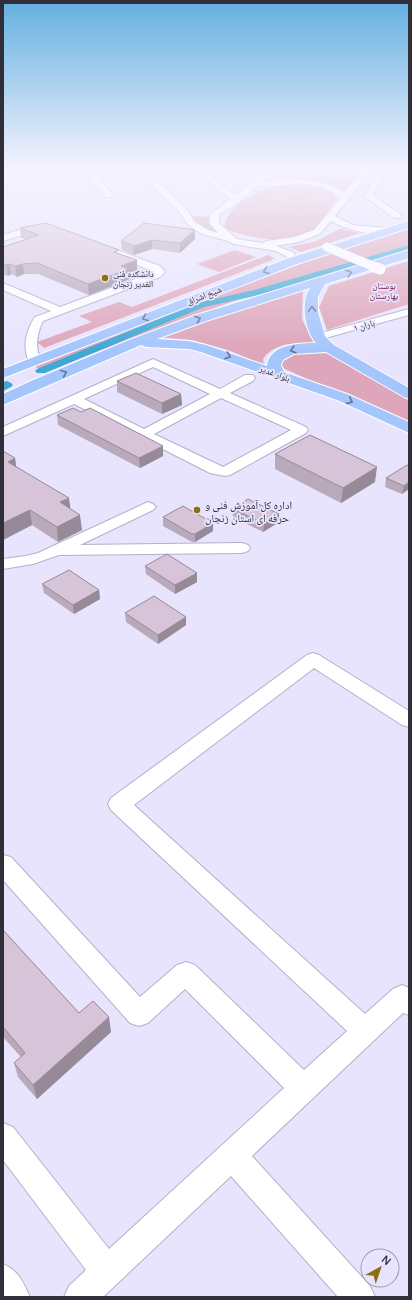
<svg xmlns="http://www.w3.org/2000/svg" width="412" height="1300" viewBox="0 0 412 1300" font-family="Manrope,'Noto Naskh Arabic',sans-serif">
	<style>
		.green { fill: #dea6ba }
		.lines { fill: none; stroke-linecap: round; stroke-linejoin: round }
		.canal { fill: #3da9d4; fill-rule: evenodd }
		.minor-casing { stroke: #b3b0c9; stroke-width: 2 }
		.major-casing { stroke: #fff; stroke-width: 2 }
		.path { stroke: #9694a6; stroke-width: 1; stroke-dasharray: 0.5 1.5; stroke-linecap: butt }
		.minor { fill: #fff; fill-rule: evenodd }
		.major { fill: #a5c6fd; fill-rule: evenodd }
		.minor-bridge-far1-casing { stroke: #b3b0c9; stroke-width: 10; stroke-linecap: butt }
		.minor-bridge-casing { stroke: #b3b0c9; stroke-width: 12; stroke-linecap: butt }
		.minor-bridge-far1 { stroke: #fff; stroke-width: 9 }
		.minor-bridge { stroke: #fff; stroke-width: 11 }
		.wall { fill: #b9a9bb }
		.shaded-wall { fill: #968998 }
		.building { fill: #d7c4d9; stroke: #968998 }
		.oneway { stroke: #657391 }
		.poi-dot { fill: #8c6f12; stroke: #e8e4fe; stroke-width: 1.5 }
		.labels { text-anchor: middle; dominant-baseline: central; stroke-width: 3.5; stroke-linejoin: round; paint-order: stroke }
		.far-poi-label { font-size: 9px; fill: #302f39; stroke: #e8e4fe; text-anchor: start }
		.far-park-label { font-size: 9px; fill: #780f47; stroke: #e8e4fe }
		.far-street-label { font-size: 9px; fill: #302f39; stroke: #e8e4fe }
		.poi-label { font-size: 11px; fill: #302f39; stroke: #e8e4fe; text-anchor: start }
	</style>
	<rect width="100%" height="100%" fill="#e8e4fe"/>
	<!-- green -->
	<g class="green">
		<path d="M286,169C294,169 302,173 310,175C327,177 342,177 358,176L346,191C321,180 297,178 271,179Z"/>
		<path d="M284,183L311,184L333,190L336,199L324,216V221C322,224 319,228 316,230C291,246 249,239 224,228C227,203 262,188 284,183Z"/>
		<polygon points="190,216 212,217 219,233 204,228"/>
		<path d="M405,228L409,229V245L285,282L45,371L35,367C157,317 280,269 405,228Z"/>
		<polygon points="340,229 360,233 301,252 288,247 314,242"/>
		<polygon points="235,250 256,257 219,272 197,264"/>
		<polygon points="268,255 274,258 272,260 44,348 37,342 92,322 79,316 119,302 132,307"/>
		<polygon points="409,261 409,304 327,330 319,307 329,286"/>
		<path d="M303,289L302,319L314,343C296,343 275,342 263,359L264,365L228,350L192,340L154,337Z"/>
		<polygon points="318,350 327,353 409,400 409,425 285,369 280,365 286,353"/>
	</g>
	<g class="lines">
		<!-- canal -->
		<g class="canal">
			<polygon points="409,245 409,251 260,295 204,307 45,373 37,373 35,371 37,369 197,303 254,290"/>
			<polygon points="7,381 11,383 13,385 11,387 3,391 3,382"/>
		</g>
		<defs>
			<g id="minor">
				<polygon points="83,169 91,169 111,193 112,195 111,197 105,197"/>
				<path d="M137,169H146L187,210L194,221L208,230L218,233L209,223L211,214L230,199L193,169H202L235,195L271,169H280L264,182C293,178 320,178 345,192L360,175L343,177L310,174L306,172L310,170L343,173L373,169L335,216L353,225L387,228L392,231C383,240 341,228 331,221L320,234L299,242L276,246L293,252L298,261L293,264L290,263L286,256L276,251L234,244L228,241L202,234L188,225L181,214ZM303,184L322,187L341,197L314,230L294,237L267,241L263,243L237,239L219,223V215L239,202L256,187Z"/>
				<polygon points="381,169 389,169 373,195 400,214 401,216 400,218 394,218 364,196"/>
				<polygon points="392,169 402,169 409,174 409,179"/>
				<polygon points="45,225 48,226 50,228 48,230 26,234 3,241 3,235 25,228"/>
				<path d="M114,249L160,266L165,272L160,277L43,321C36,335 35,348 41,362L39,365H31C21,350 26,330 35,317L51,311L3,290V283L60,307L154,272L111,254L109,252L111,250Z"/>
				<polygon points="409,309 409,315 318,340 314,339 312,337 314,335"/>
				<path d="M153,359L220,389L245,375H253L255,378L253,381L230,393L306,427L308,430L306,433L230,475L225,476L210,473L74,404L3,436V427ZM153,367L210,394L144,429L84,399ZM221,398L291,430L223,467L154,434Z"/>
				<polygon points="148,502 153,504 156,507 153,510 80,545 242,543 248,545 250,548 248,551 242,553 59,555 33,564 3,569 3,559 26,556 38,553"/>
				<polygon points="313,653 319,655 409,711 409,727 402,725 314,668 134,805 365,1014 393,989 402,985 409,988 409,1015 403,1013 252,1156 370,1286 375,1297 338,1297 231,1176 103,1297 64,1297 69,1286 86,1270 3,1160 3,1123 13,1127 109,1249 284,1088 185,989 148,1023 139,1026 130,1023 3,880 3,855 11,857 140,997 177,965 186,962 195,965 304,1070 347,1031 111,810 108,804 111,798 307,655"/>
				<path d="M3,1264C19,1271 23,1282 30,1297H3Z"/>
			</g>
			<g id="major">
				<polygon points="409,221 409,228 297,264 3,378 3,369 289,258"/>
				<path d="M409,250V258L325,284L318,297V312L325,336L334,345L409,388V399L404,397L326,352L294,354L283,360L281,365L284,372L347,394L409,422V433L337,400L201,352L189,349L146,347L141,345L3,405V394L31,381L129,340L196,315ZM310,288C309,291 306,294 306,297C302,311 307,334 316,343C300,343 269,344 267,366L206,345L189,341L157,339L206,321Z"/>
			</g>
		</defs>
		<!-- minor casing -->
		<use href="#minor" class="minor-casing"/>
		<!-- major casing -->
		<use href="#major" class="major-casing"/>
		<!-- path -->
		<g class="path">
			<polyline points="255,198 318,213"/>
			<polyline points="290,198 300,199 311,196 310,193"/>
			<polyline points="265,220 258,219 253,215 264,211 275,211"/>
			<polyline points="268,233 262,223 297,193"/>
		</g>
		<!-- minor -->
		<use href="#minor" class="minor"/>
		<!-- major -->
		<use href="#major" class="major"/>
		<defs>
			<polyline id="minor-bridge-far1" points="327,247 377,268"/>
			<polyline id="minor-bridge" points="374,267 380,269"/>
		</defs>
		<!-- minor-bridge-far1 casing -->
		<use href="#minor-bridge-far1" class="minor-bridge-far1-casing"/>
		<!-- minor-bridge casing -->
		<use href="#minor-bridge" class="minor-bridge-casing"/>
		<!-- minor-bridge-far1 -->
		<use href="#minor-bridge-far1" class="minor-bridge-far1"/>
		<!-- minor-bridge -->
		<use href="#minor-bridge" class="minor-bridge"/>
	</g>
	<!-- wall -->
	<g class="wall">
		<polygon points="20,228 119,253 137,270 129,273 130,279 89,295 38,274 24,274 17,277 11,274 8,276 3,274 3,247 26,239 21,238"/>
		<polygon points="195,230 195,239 180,253 152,249 134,255 122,250 121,241"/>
		<polygon points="117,381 181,394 182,405 162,414 117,392"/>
		<polygon points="81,412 163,446 163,456 140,468 58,425 57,415"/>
		<polygon points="3,451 15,458 16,466 70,509 82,530 58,542 32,525 3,540"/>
		<polygon points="275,454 375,482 341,503 275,469"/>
		<polygon points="409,466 409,489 402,494 385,487 386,478"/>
		<polygon points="233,509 279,514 279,522 263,532 233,517"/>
		<polygon points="163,517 213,531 195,542 192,542 163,526"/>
		<polygon points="145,566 197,573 197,582 175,594 146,574"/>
		<polygon points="42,584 99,590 100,599 74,614 44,593"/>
		<polygon points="125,613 186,617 186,625 158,644 126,622"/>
		<polygon points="3,930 79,1013 111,1032 37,1099 18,1077 14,1063 21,1057 3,1037"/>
	</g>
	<!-- shaded-wall -->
	<g class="shaded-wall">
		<polygon points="195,230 195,239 180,253 180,243"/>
		<polygon points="152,240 152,249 134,255 134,246"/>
		<polygon points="137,260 137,270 129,273 130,279 89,295 88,284 121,266"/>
		<polygon points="10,264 11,274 8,276 6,265"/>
		<polygon points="23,264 24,274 17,277 15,266"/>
		<polygon points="181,394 182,405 162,414 162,403"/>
		<polygon points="163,446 163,456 140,468 139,458"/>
		<polygon points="15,458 17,473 8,462"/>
		<polygon points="377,467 375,482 341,503 343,488"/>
		<polygon points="409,482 409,489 402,494 404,486"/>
		<polygon points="69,498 71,513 60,502"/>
		<polygon points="30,510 32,525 3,540 3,523"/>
		<polygon points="279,514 279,522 263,532 264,524"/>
		<polygon points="80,515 82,530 58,542 57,527"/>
		<polygon points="213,523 213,531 195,542 195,534"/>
		<polygon points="197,573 197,582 175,594 175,585"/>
		<polygon points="99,590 100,599 74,614 73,605"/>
		<polygon points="186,617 186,625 158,644 158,635"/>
		<polygon points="109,1017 111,1032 37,1099 33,1085"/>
	</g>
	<!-- building -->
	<g class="building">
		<polygon points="46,223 119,250 114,252 137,260 121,266 129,269 88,284 37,263 23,264 15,266 10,264 6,265 3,264 3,247 39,235 20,228"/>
		<polygon points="144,223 195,230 180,243 152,240 134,246 121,241"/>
		<polygon points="136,373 181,394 162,403 117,381"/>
		<polygon points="73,408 81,412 90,408 163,446 139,458 57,415"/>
		<polygon points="310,435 377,467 343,488 275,454"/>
		<polygon points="3,451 15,458 8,462 69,498 60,502 80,515 57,527 30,510 3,523"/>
		<polygon points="407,465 409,466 409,482 404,486 386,478"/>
		<polygon points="248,499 279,514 264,524 233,509"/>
		<polygon points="183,506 213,523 195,534 192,534 163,517"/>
		<polygon points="167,554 197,573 175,585 145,566"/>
		<polygon points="69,570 99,590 73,605 42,584"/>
		<polygon points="154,596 186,617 158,635 125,613"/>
		<polygon points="3,930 79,1013 93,1001 109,1017 33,1085 14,1063 25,1053 3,1027"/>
	</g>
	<!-- one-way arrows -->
	<defs><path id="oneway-chevron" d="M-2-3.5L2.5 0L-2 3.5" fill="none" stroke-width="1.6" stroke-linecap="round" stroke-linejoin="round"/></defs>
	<g class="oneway">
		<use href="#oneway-chevron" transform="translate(266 271) rotate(159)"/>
		<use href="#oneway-chevron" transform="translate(349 273) rotate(-18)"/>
		<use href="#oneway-chevron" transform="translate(312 309) rotate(-92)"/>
		<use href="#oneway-chevron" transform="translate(145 318) rotate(158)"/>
		<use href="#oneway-chevron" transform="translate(198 319) rotate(-20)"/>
		<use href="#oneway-chevron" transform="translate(293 350) rotate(164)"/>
		<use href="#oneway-chevron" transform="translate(228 356) rotate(19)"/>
		<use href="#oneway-chevron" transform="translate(64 373) rotate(-23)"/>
		<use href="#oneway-chevron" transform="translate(350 401) rotate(24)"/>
	</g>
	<!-- sky -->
	<linearGradient id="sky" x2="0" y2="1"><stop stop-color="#63b0e0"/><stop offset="0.48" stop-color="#f5f3ff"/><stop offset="1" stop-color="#f5f3ff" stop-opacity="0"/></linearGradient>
	<rect width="412" height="351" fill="url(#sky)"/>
	<!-- markers -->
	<g class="poi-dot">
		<circle cx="105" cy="278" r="4"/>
		<circle cx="197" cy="510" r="4"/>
	</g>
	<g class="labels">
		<!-- far-poi labels -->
		<g class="far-poi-label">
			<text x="113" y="273">دانشکده فنی<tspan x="113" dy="10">الغدیر زنجان</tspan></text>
		</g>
		<!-- far-park labels -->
		<g class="far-park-label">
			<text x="384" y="285">بوستان<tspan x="384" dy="10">بهارستان</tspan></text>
		</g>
		<!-- far-street labels -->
		<g class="far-street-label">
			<text transform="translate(204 295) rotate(-21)">شیخ اشراق</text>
			<text transform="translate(364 325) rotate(-15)">باران ۱</text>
			<text transform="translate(275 373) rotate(20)">بلوار غدیر</text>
		</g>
		<!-- poi labels -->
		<g class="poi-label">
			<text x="205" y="504">اداره کل آموزش فنی و<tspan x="205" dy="13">حرفه ای استان زنجان</tspan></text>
		</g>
	</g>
	<!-- border -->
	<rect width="412" height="1300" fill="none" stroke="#302f39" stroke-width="8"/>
	<!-- north arrow -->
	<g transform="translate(380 1268) rotate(40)"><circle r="19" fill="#e8e4fe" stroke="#9e9caf"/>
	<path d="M0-3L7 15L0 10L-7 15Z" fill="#8c6f12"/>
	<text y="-6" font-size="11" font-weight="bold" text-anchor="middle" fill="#302f39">N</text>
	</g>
</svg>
